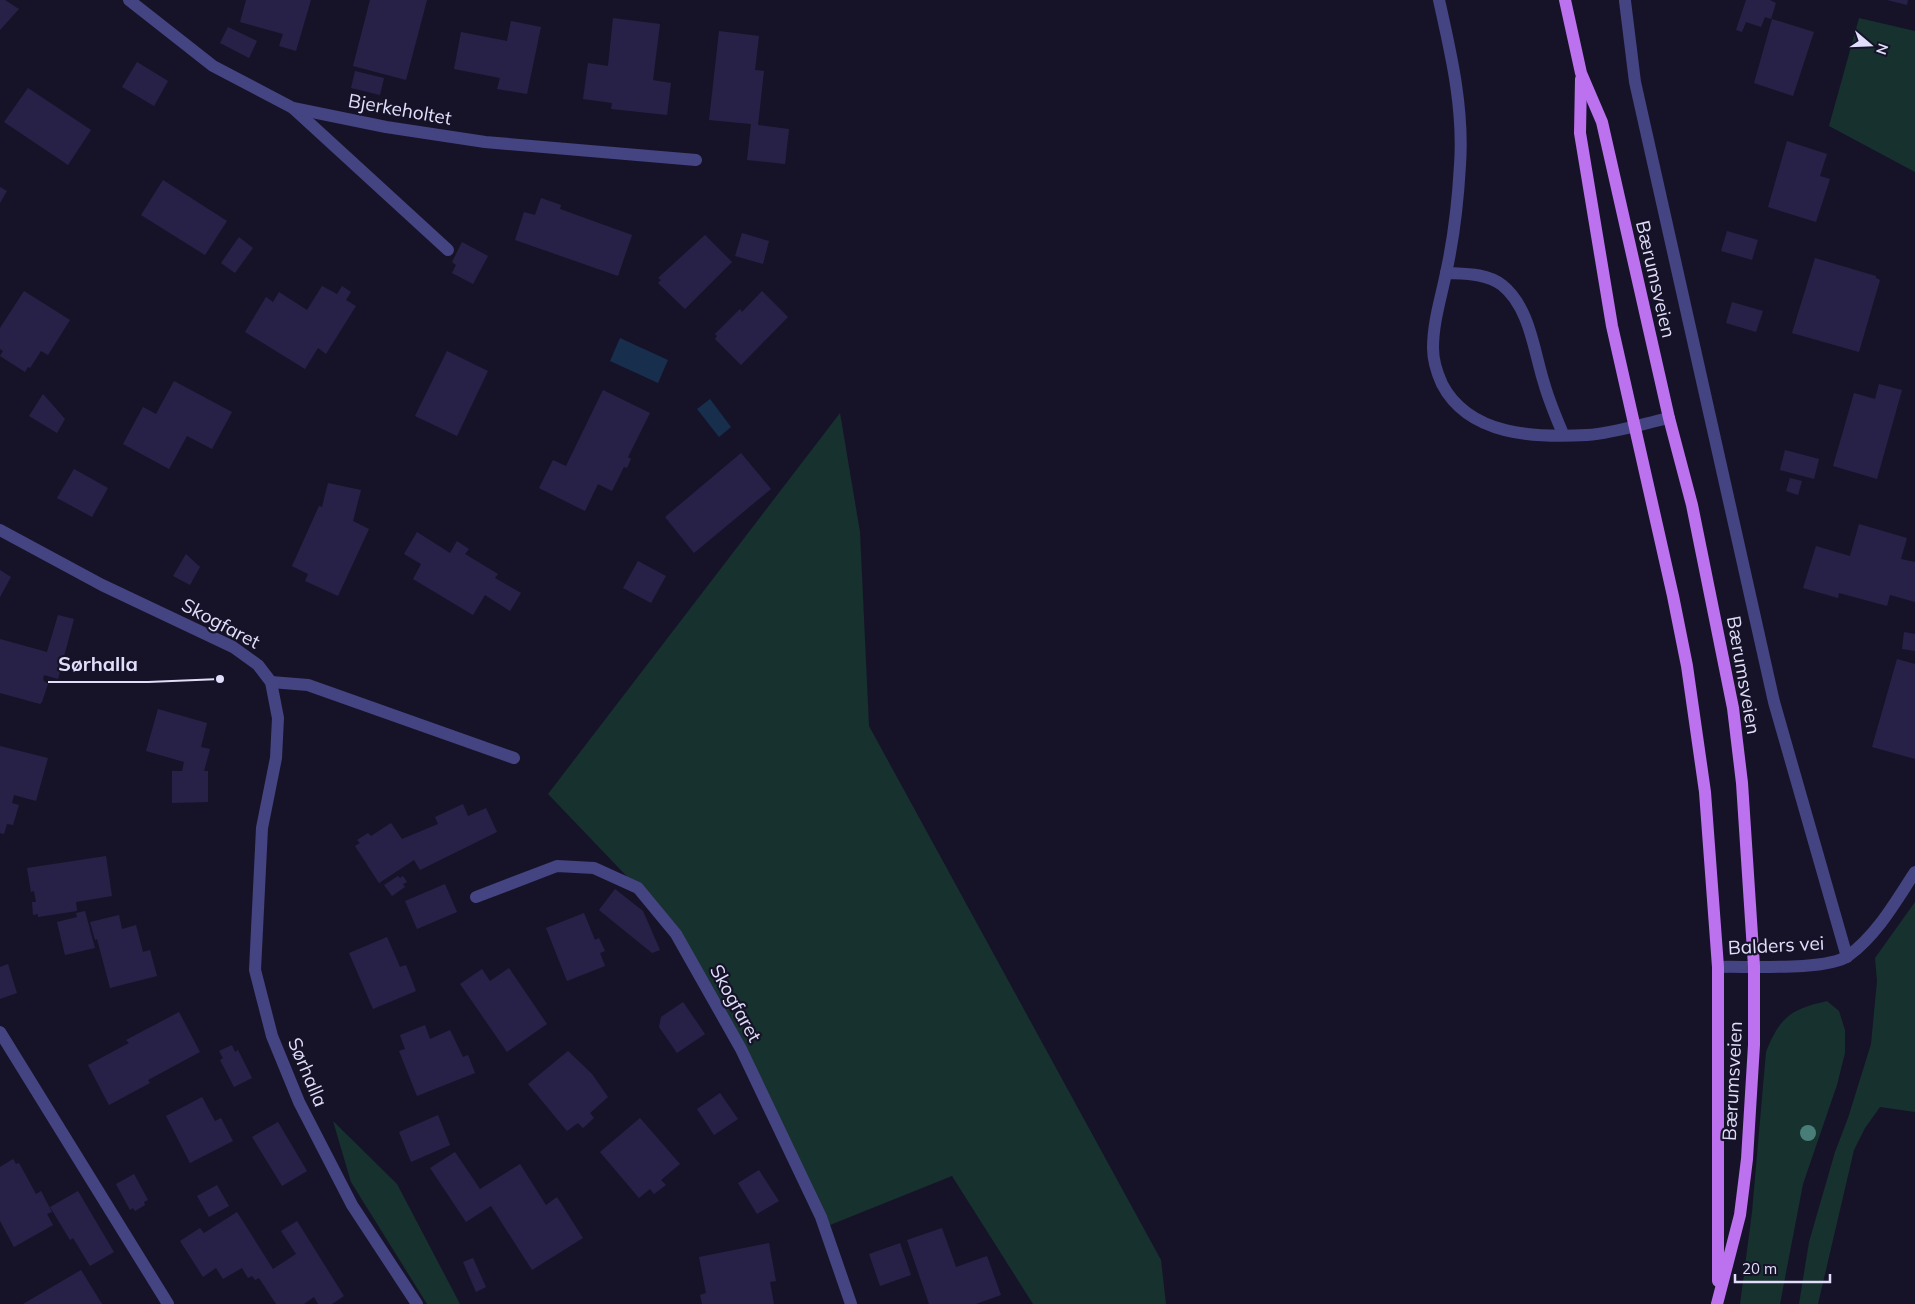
<svg xmlns="http://www.w3.org/2000/svg" width="1915" height="1304" viewBox="0 0 1915 1304" font-family="Mulish,sans-serif">
	<style>
		.green { fill: #17312f }
		.water { fill: #172e4d }
		.building { fill: #282147 }
		.lines { fill: none; stroke-linecap: round; stroke-linejoin: round }
		.lane { stroke: #444482; stroke-width: 12 }
		.street { stroke: #444482; stroke-width: 12 }
		.primary { stroke: #bc71ef; stroke-width: 12 }
		.tree { fill: #487e77 }
		.labels { text-anchor: middle; dominant-baseline: central; stroke-width: 4.5; stroke-linejoin: round; paint-order: stroke }
		.street-label { font-size: 19px; fill: #e0defb; stroke: #161328 }
		.leader { fill: none; stroke: #e0defb; stroke-width: 2 }
		.callout-dot { fill: #e0defb; stroke: #161328; stroke-width: 2 }
		.callout-label { font-size: 20px; text-anchor: middle; font-weight: bold; fill: #e0defb; stroke: #161328; stroke-width: 4.5; stroke-linejoin: round; paint-order: stroke }
	</style>
	<rect width="100%" height="100%" fill="#161328"/>
	<!-- green -->
	<g class="green">
		<polygon points="1859,18 1915,31 1915,172 1829,126"/>
		<polygon points="840,413 860,532 869,726 1161,1260 1166,1304 1033,1304 952,1176 830,1225 676,934 638,888 548,794"/>
		<polygon points="1915,902 1915,1112 1880,1107 1865,1128 1854,1150 1818,1304 1799,1304 1809,1242 1835,1152 1848,1118 1871,1044 1877,981 1875,958"/>
		<path d="M1827,1001L1839,1011L1845,1030V1053L1837,1085L1803,1184L1780,1304H1740L1752,1212L1766,1052C1780,1016 1792,1009 1827,1001Z"/>
		<polygon points="333,1121 397,1184 460,1304 427,1304 351,1182"/>
	</g>
	<!-- water -->
	<g class="water">
		<polygon points="620,338 668,360 658,383 610,361"/>
		<polygon points="710,399 731,427 719,437 697,409"/>
	</g>
	<!-- building -->
	<g class="building">
		<polygon points="0,0 5,0 19,9 0,30"/>
		<polygon points="246,0 311,0 296,51 279,46 283,34 240,22"/>
		<polygon points="370,0 427,0 406,80 353,66"/>
		<polygon points="1746,0 1770,0 1776,3 1771,19 1765,17 1761,27 1746,22 1742,32 1736,30"/>
		<polygon points="1887,0 1908,0 1907,5"/>
		<polygon points="613,18 660,24 653,80 671,83 667,115 611,109 612,103 583,99 588,63 608,66"/>
		<polygon points="1772,19 1814,32 1793,96 1754,83"/>
		<polygon points="511,21 541,27 527,94 497,89 500,78 454,69 461,32 507,41"/>
		<polygon points="228,27 257,41 249,58 220,43"/>
		<polygon points="719,31 759,36 755,70 764,71 758,125 789,129 785,164 747,160 751,124 709,120"/>
		<polygon points="137,62 168,81 154,106 122,87"/>
		<polygon points="355,71 384,78 380,95 351,88"/>
		<polygon points="28,88 91,130 68,165 4,122"/>
		<polygon points="1787,141 1827,154 1820,176 1830,179 1816,222 1768,207"/>
		<polygon points="163,180 227,221 205,255 141,215"/>
		<polygon points="0,187 7,191 0,203"/>
		<polygon points="541,198 561,205 560,209 632,235 618,276 515,240 524,212 535,215"/>
		<polygon points="1727,231 1758,240 1752,260 1721,251"/>
		<polygon points="742,233 769,241 763,264 735,256"/>
		<polygon points="705,235 732,262 685,309 658,283 661,280 658,278"/>
		<polygon points="239,237 253,248 235,273 221,263"/>
		<polygon points="462,242 488,256 473,284 452,273 456,265 452,262"/>
		<polygon points="1815,258 1876,276 1876,278 1880,280 1859,352 1792,333"/>
		<polygon points="322,286 337,294 342,286 351,292 346,300 356,306 326,354 318,348 305,369 245,332 266,297 273,302 279,292 307,310"/>
		<polygon points="24,291 70,320 48,355 41,351 30,368 28,367 25,372 0,356 3,351 0,349 0,328"/>
		<polygon points="762,291 788,317 741,365 715,339 717,336 715,334 740,309 742,312"/>
		<polygon points="1732,302 1763,311 1756,332 1726,323"/>
		<polygon points="447,351 488,371 457,436 415,416"/>
		<polygon points="174,381 232,412 212,449 187,436 169,469 123,444 143,407 156,414"/>
		<polygon points="1879,384 1902,390 1877,479 1833,466 1854,393 1875,399"/>
		<polygon points="603,390 650,413 628,457 631,459 627,468 624,467 612,491 598,484 585,511 539,488 553,460 566,466"/>
		<polygon points="43,394 65,419 57,433 29,416"/>
		<polygon points="1785,450 1819,459 1814,479 1780,470"/>
		<polygon points="741,453 771,489 694,553 665,517"/>
		<polygon points="74,469 108,488 92,517 57,498"/>
		<polygon points="1790,478 1802,481 1798,495 1786,491"/>
		<polygon points="328,483 361,490 353,521 369,529 338,596 305,581 308,574 292,566 319,506 322,507"/>
		<polygon points="1859,524 1907,538 1901,559 1915,562 1915,602 1890,595 1887,606 1839,593 1838,598 1803,588 1816,546 1850,556"/>
		<polygon points="417,532 450,553 457,541 469,549 465,554 498,574 495,578 521,593 510,611 485,595 473,615 413,579 421,564 404,554"/>
		<polygon points="186,554 200,567 190,585 173,576"/>
		<polygon points="638,561 666,576 651,603 623,588"/>
		<polygon points="0,570 11,577 0,597"/>
		<polygon points="58,615 74,619 58,679 44,675 43,680 48,684 42,702 40,704 0,693 0,639 47,652"/>
		<polygon points="1904,632 1915,634 1915,651 1902,649"/>
		<polygon points="1897,659 1915,664 1915,759 1872,747"/>
		<polygon points="158,709 207,723 201,747 210,749 204,771 208,771 208,802 172,803 172,771 182,771 184,762 146,751"/>
		<polygon points="0,746 48,758 36,801 14,795 12,803 19,805 13,825 7,824 4,834 0,833"/>
		<polygon points="463,804 468,816 486,808 497,832 420,870 414,860 379,883 355,846 360,843 357,840 368,833 371,836 391,823 402,839 438,824 435,817"/>
		<polygon points="106,856 112,896 76,902 77,911 38,917 38,914 33,915 32,902 36,902 34,891 31,892 27,868"/>
		<polygon points="398,876 400,878 403,876 407,882 403,884 405,887 392,896 384,885"/>
		<polygon points="445,884 457,912 417,929 405,901"/>
		<polygon points="615,889 643,911 660,950 652,953 599,910"/>
		<polygon points="85,911 95,948 65,955 57,922 77,917 76,913"/>
		<polygon points="584,913 595,940 599,938 605,951 600,953 605,966 567,981 546,928"/>
		<polygon points="119,915 122,929 136,925 143,952 150,950 157,976 110,988 97,939 95,940 90,922"/>
		<polygon points="387,937 400,967 406,965 416,991 373,1009 349,953"/>
		<polygon points="8,964 17,993 0,999 0,967"/>
		<polygon points="509,968 547,1024 507,1052 460,984 482,969 490,981"/>
		<polygon points="683,1002 705,1034 677,1053 659,1027 661,1017"/>
		<polygon points="179,1012 200,1052 148,1080 150,1083 109,1105 88,1065 129,1043 126,1040"/>
		<polygon points="425,1025 430,1039 450,1030 463,1057 468,1055 475,1073 417,1096 399,1051 405,1049 400,1035"/>
		<polygon points="232,1045 235,1052 238,1050 252,1078 234,1087 220,1060 223,1058 219,1051"/>
		<polygon points="568,1051 592,1074 608,1097 590,1113 594,1118 583,1128 578,1123 567,1131 528,1084"/>
		<polygon points="720,1093 738,1119 714,1135 697,1109"/>
		<polygon points="202,1097 215,1121 221,1118 233,1141 190,1163 166,1116"/>
		<polygon points="438,1115 450,1145 411,1162 399,1132"/>
		<polygon points="640,1118 680,1164 661,1180 666,1185 654,1194 650,1189 639,1198 600,1152"/>
		<polygon points="278,1122 307,1171 282,1186 252,1137"/>
		<polygon points="455,1152 480,1189 520,1164 546,1205 557,1197 583,1238 532,1270 491,1206 466,1222 430,1168"/>
		<polygon points="13,1159 16,1164 19,1163 36,1194 41,1191 52,1212 47,1214 53,1225 14,1247 0,1221 0,1167"/>
		<polygon points="759,1170 779,1201 757,1214 738,1183"/>
		<polygon points="134,1174 148,1200 144,1202 145,1205 135,1211 133,1208 130,1210 116,1184"/>
		<polygon points="217,1185 229,1206 209,1217 197,1196"/>
		<polygon points="78,1191 114,1252 90,1266 73,1238 70,1240 50,1207"/>
		<polygon points="237,1212 273,1269 296,1254 281,1231 297,1221 344,1296 332,1304 318,1304 314,1297 304,1304 276,1304 259,1278 255,1280 252,1276 248,1278 242,1268 223,1279 216,1268 203,1277 180,1241 200,1228 204,1233"/>
		<polygon points="942,1228 956,1267 987,1256 1001,1295 976,1304 929,1304 907,1240"/>
		<polygon points="769,1243 776,1281 770,1282 774,1304 702,1304 700,1295 706,1293 699,1257"/>
		<polygon points="900,1243 911,1275 880,1286 869,1254"/>
		<polygon points="473,1258 486,1287 476,1292 463,1262"/>
		<polygon points="81,1270 102,1304 23,1304"/>
	</g>
	<g class="lines">
		<!-- lane -->
		<g class="lane">
			<polyline points="293,108 448,250"/>
			<path d="M1446,273C1465,274 1486,273 1502,285C1530,307 1534,352 1544,383C1549,401 1556,417 1563,434"/>
			<polyline points="271,682 308,685 514,758"/>
		</g>
		<!-- street -->
		<g class="street">
			<polyline points="129,0 213,66 293,108 386,127 485,142 696,160"/>
			<path d="M1439,0C1451,54 1464,108 1460,165C1458,201 1454,237 1446,273C1441,298 1433,322 1433,348C1433,361 1437,373 1442,384C1469,436 1535,438 1587,435C1614,433 1642,424 1669,418"/>
			<polyline points="1625,1 1635,82 1774,702 1847,957"/>
			<polyline points="0,530 102,585 233,647 258,665 271,682 278,718 276,758 262,828 255,970 272,1036 299,1102 352,1205 417,1304"/>
			<polyline points="476,897 557,866 594,868 638,888 676,934 741,1049 821,1217 851,1304"/>
			<path d="M1718,967C1747,966 1826,971 1848,956C1877,935 1896,901 1915,872"/>
			<polyline points="0,1032 168,1304"/>
		</g>
		<!-- primary -->
		<g class="primary">
			<polyline points="1565,0 1581,73 1602,122 1669,418 1692,505 1733,708 1742,783 1754,966 1754,1045 1747,1159 1740,1215 1717,1304"/>
			<polyline points="1581,79 1580,133 1612,326 1673,596 1687,666 1705,792 1718,967 1718,1281"/>
		</g>
	</g>
	<!-- trees -->
	<circle class="tree" cx="1808" cy="1133" r="8"/>
	<g class="labels">
		<!-- street labels -->
		<g class="street-label">
			<text transform="translate(400 109) rotate(10)">Bjerkeholtet</text>
			<text transform="translate(1656 279) rotate(77)">Bærumsveien</text>
			<text transform="translate(221 623) rotate(28)">Skogfaret</text>
			<text transform="translate(1744 675) rotate(80)">Bærumsveien</text>
			<text transform="translate(1776 945) rotate(-3)">Balders vei</text>
			<text transform="translate(736 1003) rotate(61)">Skogfaret</text>
			<text transform="translate(308 1072) rotate(67)">Sørhalla</text>
			<text transform="translate(1732 1081) rotate(-87)">Bærumsveien</text>
		</g>
	</g>
	<!-- callouts -->
	<path class="leader" d="M220 679L148 682H48"/>
	<circle class="callout-dot" cx="220" cy="679" r="5"/>
	<g class="callout-label">
		<text x="98" y="671">Sørhalla</text>
	</g>
	<!-- north arrow -->
	<g transform="translate(1870 45) rotate(109)" stroke="#161328" stroke-width="4" paint-order="stroke">
	<path d="M0-4L9 19L0 12L-9 19Z" fill="#e0defb"/>
	<text y="-8" font-size="14" font-weight="bold" text-anchor="middle" fill="#e0defb">N</text>
	</g>
	<!-- scale -->
	<path d="M1735 1274v8h95v-8" fill="none" stroke="#e0defb" stroke-width="2.5"/>
	<text x="1742" y="1274" font-size="15" fill="#e0defb" stroke="#161328" stroke-width="4" paint-order="stroke">20 m</text>
</svg>
